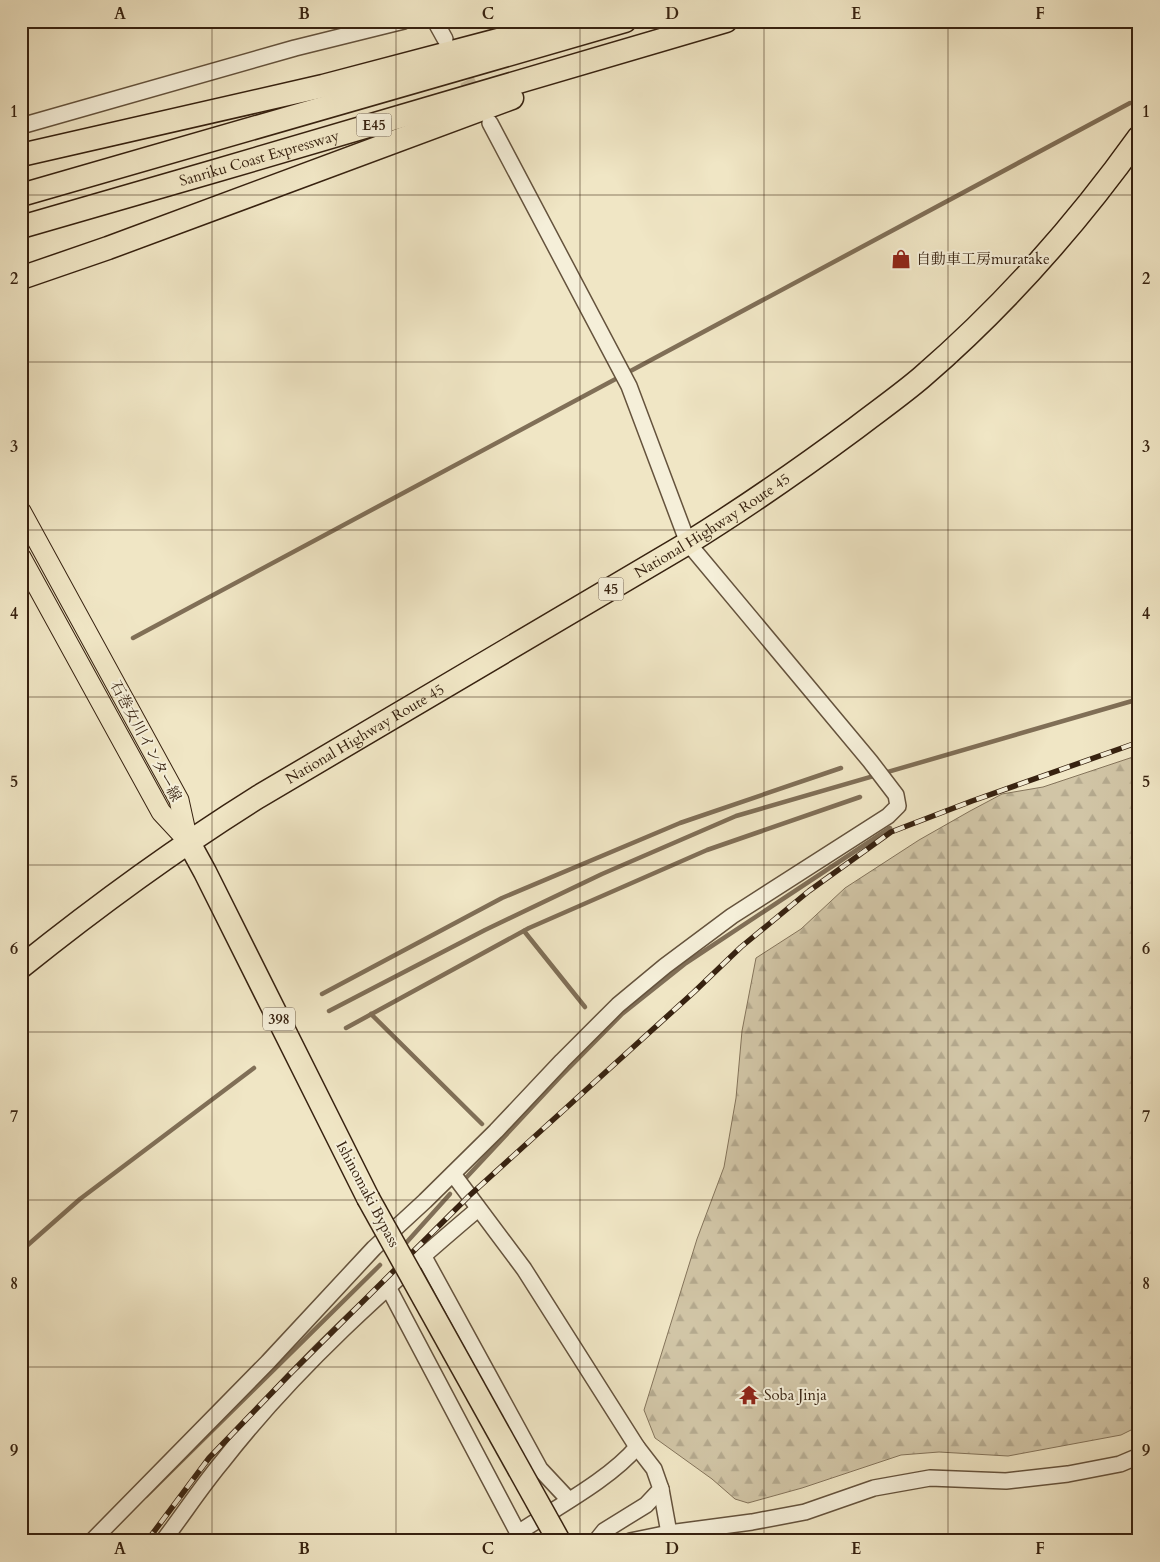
<svg xmlns="http://www.w3.org/2000/svg" width="1160" height="1562" viewBox="0 0 1160 1562" font-family="Cardo,'Noto Serif JP',serif">
	<style>
		.forest { fill: url(#forest-firs); stroke: #84745b }
		.lines { fill: none; stroke-linecap: round; stroke-linejoin: round }
		.stream { stroke: #806f57; stroke-width: 4.5 }
		.minor-tunnel { stroke: #cbbfa1; stroke-width: 15; stroke-dasharray: 15 8; stroke-linecap: butt }
		.minor-casing { stroke: #65533d; stroke-width: 18 }
		.major-casing { stroke: #372210; stroke-width: 21 }
		.highway-casing { stroke: #372210; stroke-width: 25 }
		.minor { stroke: #f5efd9; stroke-width: 15 }
		.major { stroke: #f0e6c5; stroke-width: 19 }
		.highway { stroke: #f0e6c5; stroke-width: 22 }
		.rail-casing { stroke: #372210; stroke-width: 5.5 }
		.rail { stroke: #f5efd9; stroke-width: 4; stroke-dasharray: 11; stroke-linecap: butt }
		.highway-bridge-casing { stroke: #372210; stroke-width: 25; stroke-linecap: butt }
		.highway-bridge { stroke: #f0e6c5; stroke-width: 22 }
		.grid { fill: none; stroke: #372210; stroke-width: 1; stroke-opacity: 0.55 }
		.labels { text-anchor: middle; dominant-baseline: central; stroke-width: 4; stroke-linejoin: round; paint-order: stroke }
		.shield { fill: #f5efd9; stroke: #70604c; stroke-width: 1 }
		.shield-label { font-size: 14px; font-weight: bold; fill: #372210 }
		.street-label { font-size: 15px; fill: #372210; stroke: #f5efd9 }
		.poi-label { font-size: 15px; fill: #372210; stroke: #f5efd9; text-anchor: start }
		.neatline { fill: none; stroke: #372210; stroke-width: 2 }
		.grid-label { font-size: 16px; text-anchor: middle; font-weight: bold; fill: #372210 }
	</style>
	<defs>
		<pattern id="forest-firs" width="22" height="20" patternUnits="userSpaceOnUse" patternTransform="scale(1.25)"><rect width="22" height="20" fill="#d1c5a6"/><path d="M5 1l3.5 6h-7zM16 11l3.5 6h-7z" fill="#b4a98e"/></pattern>
	</defs>
	<rect width="100%" height="100%" fill="#f0e6c5"/>
	<filter id="stains"><feTurbulence type="fractalNoise" baseFrequency=".004" numOctaves="4"/><feColorMatrix values="0 0 0 0 .2 0 0 0 0 .09 0 0 0 0 .02 0 0 0 .5 -.17"/></filter>
	<radialGradient id="worn" r=".72"><stop offset=".6" stop-color="#630" stop-opacity="0"/><stop offset="1" stop-color="#630" stop-opacity=".3"/></radialGradient>
	<!-- forest -->
	<polygon class="forest" points="1139,755 1139,1426 1121,1435 1008,1456 939,1452 901,1455 802,1488 748,1503 735,1499 712,1479 655,1438 644,1410 697,1239 724,1167 736,1098 742,1031 756,958 801,929 845,888 919,840 970,811 1002,794 1043,787"/>
	<g class="lines">
		<!-- stream -->
		<g class="stream">
			<polyline points="133,638 1130,103"/>
			<polyline points="21,700 23,699"/>
			<polyline points="524,931 585,1007"/>
			<polyline points="322,994 502,898 680,823 841,768"/>
			<polyline points="329,1011 485,930 602,874 736,816 1139,699"/>
			<polyline points="371,1014 482,1124"/>
			<polyline points="346,1028 529,928 577,907 707,850 860,797"/>
			<polyline points="464,1180 560,1077 622,1014 686,963 890,828"/>
			<polyline points="406,1243 450,1194"/>
			<polyline points="21,1251 80,1199 254,1068"/>
			<polyline points="146,1496 380,1265"/>
		</g>
		<!-- minor-tunnel -->
		<polyline class="minor-tunnel" points="456,60 478,101"/>
		<defs>
			<g id="minor">
				<polyline points="435,21 445,39"/>
				<polyline points="21,126 295,48 404,21"/>
				<polyline points="453,1174 524,1269 637,1447 654,1469 661,1489 646,1505 604,1531 596,1541"/>
				<polyline points="423,1255 540,1469 569,1500"/>
				<path d="M388,1287L518,1533C555,1508 609,1480 637,1447"/>
				<polyline points="661,1489 669,1533"/>
				<polyline points="92,1541 268,1362 374,1248 425,1201 496,1131 562,1061 618,1005 665,966 732,916 888,816 898,806 896,795 870,761 688,543 629,386 490,123"/>
				<path d="M163,1541C183,1515 201,1487 222,1462C295,1368 387,1286 478,1209"/>
				<polyline points="630,1541 669,1533 752,1522 805,1512 874,1488 930,1478 1006,1481 1068,1474 1120,1464 1139,1456"/>
			</g>
			<g id="major">
				<polyline points="21,511 179,800 188,841"/>
				<polyline points="21,557 161,812 188,841"/>
			</g>
			<g id="highway">
				<polyline points="21,155 323,86 570,21"/>
				<polyline points="21,195 625,21"/>
				<path id="s1" d="M21,227L208,173L726,21"/>
				<polyline points="21,278 108,248 512,98"/>
				<polyline points="188,841 205,872 368,1198"/>
				<path id="s2" d="M21,967C97,906 175,849 258,797L688,543C746,507 802,468 856,428C878,411 901,395 922,377C1004,306 1076,225 1139,137"/>
			</g>
		</defs>
		<!-- minor casing -->
		<use href="#minor" class="minor-casing"/>
		<!-- major casing -->
		<use href="#major" class="major-casing"/>
		<!-- highway casing -->
		<use href="#highway" class="highway-casing"/>
		<!-- minor -->
		<use href="#minor" class="minor"/>
		<!-- major -->
		<use href="#major" class="major"/>
		<!-- highway -->
		<use href="#highway" class="highway"/>
		<defs>
			<polyline id="rail" points="147,1541 209,1458 290,1374 469,1196 694,992 741,947 809,891 891,832 972,801 1139,742"/>
		</defs>
		<!-- rail casing -->
		<use href="#rail" class="rail-casing"/>
		<!-- rail -->
		<use href="#rail" class="rail"/>
		<defs>
			<polyline id="highway-bridge" points="368,1198 559,1541"/>
		</defs>
		<!-- highway-bridge casing -->
		<use href="#highway-bridge" class="highway-bridge-casing"/>
		<!-- highway-bridge -->
		<use href="#highway-bridge" class="highway-bridge"/>
	</g>
	<!-- grid -->
	<path class="grid" d="M212,21V1541M396,21V1541M580,21V1541M764,21V1541M948,21V1541M21,195H1139M21,362H1139M21,530H1139M21,697H1139M21,865H1139M21,1032H1139M21,1200H1139M21,1367H1139"/>
	<!-- icons -->
	<defs>
		<symbol id="shop-bare" viewBox="-9 -9 18 18"><path d="M-5-2.5h2.3a2.7 3.5 0 0 1 5.4 0H5L5.5 6h-11ZM-1.5-2.5h3a1.5 2.3 0 0 0-3 0Z" fill="#8f2418" stroke="#f5efd9" stroke-width="2.5" paint-order="stroke"/></symbol>
		<symbol id="temple-bare" viewBox="-9 -9 18 18"><path d="M0-6L5-2H3V0L6.5 2.5H4V6H1.5V3h-3V6H-4V2.5H-6.5L-3 0V-2H-5Z" fill="#8f2418" stroke="#f5efd9" stroke-width="2.5" paint-order="stroke"/></symbol>
	</defs>
	<g fill-rule="evenodd">
		<use href="#shop-bare" x="887" y="245" width="28" height="28"/>
		<use href="#temple-bare" x="735" y="1381" width="28" height="28"/>
	</g>
	<g class="labels">
		<!-- shield labels -->
		<g class="shield">
			<rect x="356.5" y="113.5" width="35" height="23" rx="4"/>
			<rect x="598.5" y="577.5" width="25" height="23" rx="4"/>
			<rect x="263" y="1007.5" width="32" height="23" rx="4"/>
		</g>
		<g class="shield-label">
			<text x="374" y="125">E45</text>
			<text x="611" y="589">45</text>
			<text x="279" y="1019">398</text>
		</g>
		<!-- street labels -->
		<g class="street-label">
			<text stroke="none"><textPath href="#s1" startOffset="248">Sanriku Coast Expressway</textPath></text>
			<text stroke="none"><textPath href="#s2" startOffset="821">National Highway Route 45</textPath></text>
			<text stroke="none"><textPath href="#s2" startOffset="416">National Highway Route 45</textPath></text>
			<text transform="translate(146 741) rotate(62)">石巻女川インター線</text>
			<text transform="translate(368 1194) rotate(62)">Ishinomaki Bypass</text>
		</g>
		<!-- poi labels -->
		<g class="poi-label">
			<text x="916" y="259">自動車工房muratake</text>
			<text x="764" y="1395">Soba Jinja</text>
		</g>
	</g>
	<!-- margin -->
	<rect width="1160" height="1562" fill="none" stroke="#f0e6c5" stroke-width="55"/>
	<rect x="28" y="28" width="1104" height="1506" class="neatline"/>
	<g class="grid-label">
		<text x="120" y="19">A</text>
		<text x="304" y="19">B</text>
		<text x="488" y="19">C</text>
		<text x="672" y="19">D</text>
		<text x="856" y="19">E</text>
		<text x="1040" y="19">F</text>
		<text x="14" y="117">1</text>
		<text x="1146" y="117">1</text>
		<text x="14" y="284">2</text>
		<text x="1146" y="284">2</text>
		<text x="14" y="452">3</text>
		<text x="1146" y="452">3</text>
		<text x="14" y="619">4</text>
		<text x="1146" y="619">4</text>
		<text x="14" y="787">5</text>
		<text x="1146" y="787">5</text>
		<text x="14" y="954">6</text>
		<text x="1146" y="954">6</text>
		<text x="14" y="1122">7</text>
		<text x="1146" y="1122">7</text>
		<text x="14" y="1289">8</text>
		<text x="1146" y="1289">8</text>
		<text x="14" y="1456">9</text>
		<text x="1146" y="1456">9</text>
		<text x="120" y="1554">A</text>
		<text x="304" y="1554">B</text>
		<text x="488" y="1554">C</text>
		<text x="672" y="1554">D</text>
		<text x="856" y="1554">E</text>
		<text x="1040" y="1554">F</text>
	</g>
	<rect width="100%" height="100%" filter="url(#stains)"/>
	<rect width="100%" height="100%" fill="url(#worn)"/>
</svg>
